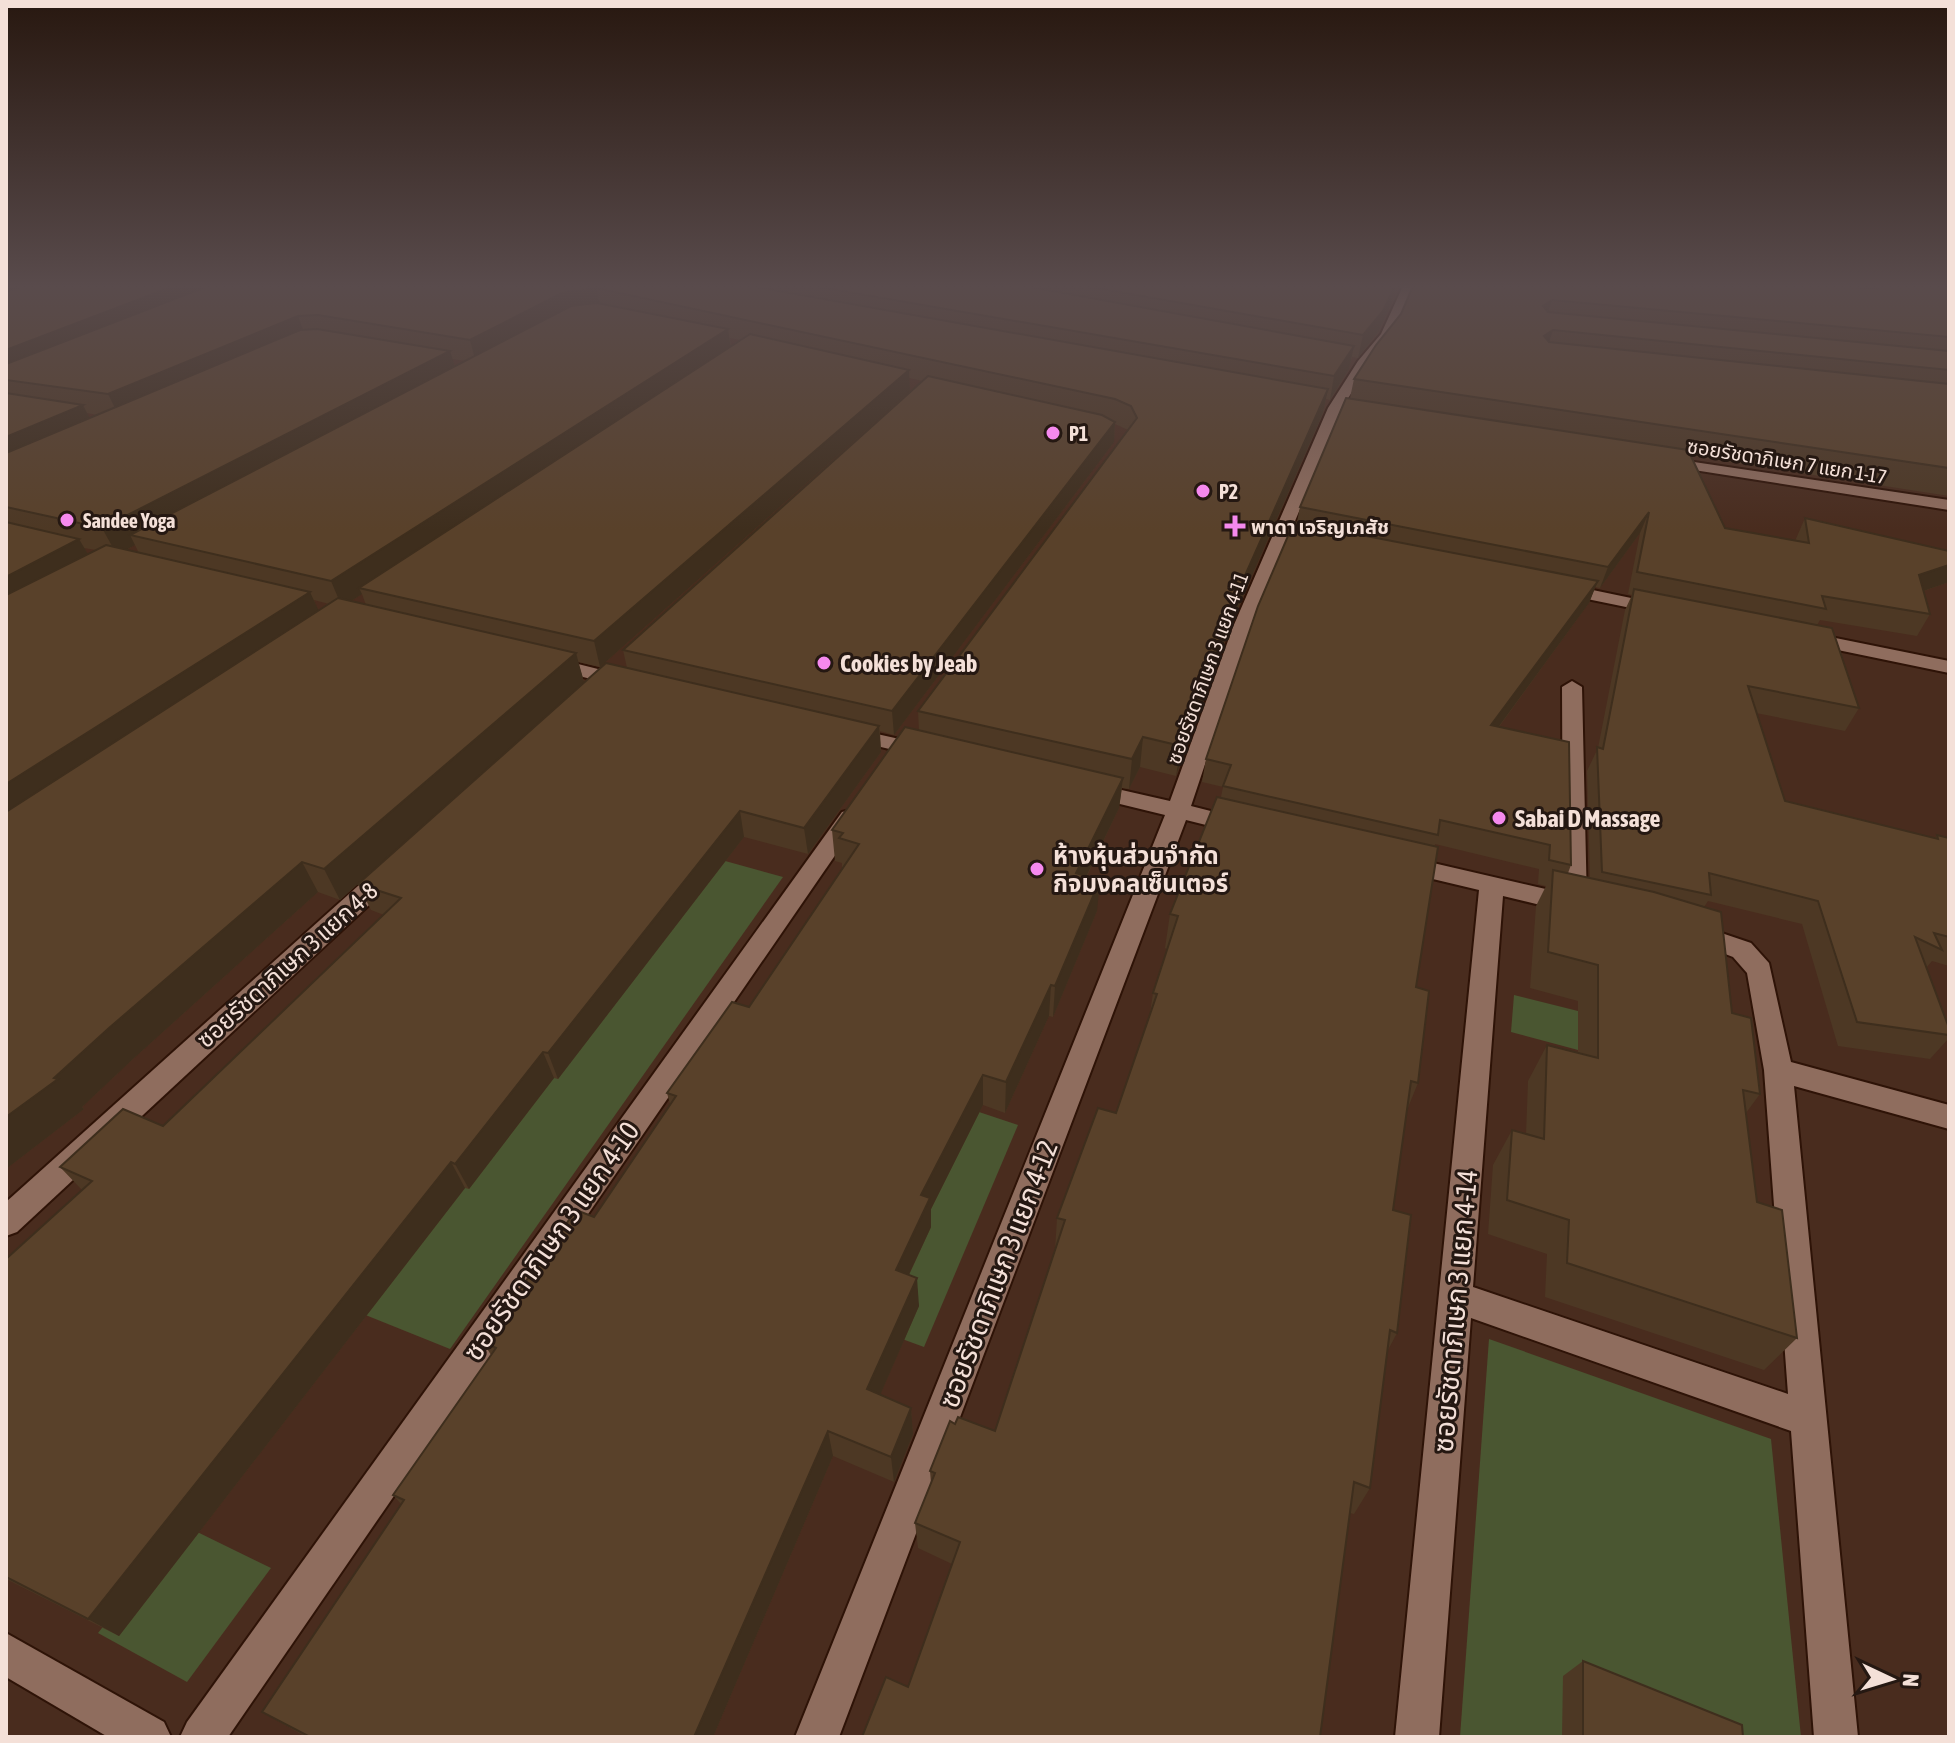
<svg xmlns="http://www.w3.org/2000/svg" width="1955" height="1743" viewBox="0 0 1955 1743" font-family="'Asap Condensed','Noto Sans Thai',sans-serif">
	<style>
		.green { fill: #4a5631 }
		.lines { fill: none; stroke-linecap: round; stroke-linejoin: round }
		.minor-casing { stroke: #2e1307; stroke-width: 4 }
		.minor { fill: #8f6d5e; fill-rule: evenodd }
		.wall { fill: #4d3824; fill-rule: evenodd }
		.shaded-wall { fill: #3e2e1d }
		.building { fill: #59412a; stroke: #3e2e1d; stroke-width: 2 }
		.poi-dot { fill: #f589ee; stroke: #251812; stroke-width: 3 }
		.labels { text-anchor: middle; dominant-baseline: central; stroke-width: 6; stroke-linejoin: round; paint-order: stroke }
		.far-poi-label { font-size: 20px; font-weight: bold; fill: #f4e0d8; stroke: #251812; text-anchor: start }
		.far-street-label { font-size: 20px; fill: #f4e0d8; stroke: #251812 }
		.poi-label { font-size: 24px; font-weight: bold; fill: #f4e0d8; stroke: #251812; text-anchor: start }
		.street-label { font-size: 24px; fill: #f4e0d8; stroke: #251812 }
		.near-street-label { font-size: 28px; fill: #f4e0d8; stroke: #251812 }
	</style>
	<rect width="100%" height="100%" fill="#492c1e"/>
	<!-- green -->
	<g class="green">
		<polygon points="718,859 783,877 450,1349 363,1314"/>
		<polygon points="1514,995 1594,1015 1593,1054 1511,1032"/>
		<polygon points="964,1107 1018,1125 924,1347 864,1325"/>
		<polygon points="1489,1339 1771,1439 1801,1737 1460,1737"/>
		<polygon points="183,1525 271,1568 187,1682 98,1633"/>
	</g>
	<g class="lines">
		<defs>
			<g id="minor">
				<polygon points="1403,286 1414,286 1393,335 1368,366 1342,408 1251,627 1191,806 1246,820 1249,825 1246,830 1238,833 1186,820 839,1737 795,1737 1165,815 1083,795 1080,790 1083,785 1091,783 1170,801 1233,627 1328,408 1358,361 1381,334"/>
				<polygon points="1667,458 1949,500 1949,510 1662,465 1660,462"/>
				<polygon points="1559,583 1660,604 1669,609 1660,614 1553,592 1550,588 1553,584"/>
				<polygon points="1806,632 1949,661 1949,673 1799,642 1797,638"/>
				<polygon points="550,657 630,677 633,681 623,687 543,667 540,663 543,659"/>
				<polygon points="1572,681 1582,687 1587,904 1584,910 1573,913 1503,896 1473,1287 1788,1394 1764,1070 1747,973 1733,957 1686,939 1682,933 1686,927 1695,924 1751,943 1769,963 1791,1062 1949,1105 1949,1129 1794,1086 1858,1737 1814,1737 1791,1431 1471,1318 1439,1737 1395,1737 1479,890 1395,870 1391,864 1395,858 1403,856 1563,893 1562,687"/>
				<polygon points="850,728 931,746 934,751 923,757 843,738 840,734 843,730"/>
				<polygon points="850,810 858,812 861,817 858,822 228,1737 180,1737 187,1722 842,812"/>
				<polygon points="387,866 396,868 399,874 396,880 17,1232 6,1236 6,1202 378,868"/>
				<polygon points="6,1633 164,1722 171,1737 108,1737 6,1677"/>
			</g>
		</defs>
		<!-- minor casing -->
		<use href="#minor" class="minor-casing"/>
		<!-- minor -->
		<use href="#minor" class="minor"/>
	</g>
	<!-- wall -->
	<g class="wall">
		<path d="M6,286H1401L1396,293L1394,292L1391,305L1378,332L1358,358L1352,357L1349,369L1330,400L1326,399L1323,413L1230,626L1176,776L1140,767L1129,789L1122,788L1119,808L1087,876L1097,911L1053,1017L1049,1016L1005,1113L983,1105L931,1209V1227L909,1275L919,1306L880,1395L911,1408L913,1434L894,1482L833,1456L713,1737H306L262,1712L401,1504L393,1495L491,1355L483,1342L594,1217L670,1104L667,1093L749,1007L842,868V863L835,861L832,830L919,731L918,711L1128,430L1115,424L1114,442L894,735L880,731L881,752L808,854L744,837L558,1079L554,1078L469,1189L465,1188L119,1636L6,1579V1259L82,1190L60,1167L163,1126L384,915L371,910L358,884L627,668L623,650L923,381L909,378L910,391L600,667L578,662L584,682L340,900L318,892L133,1059L82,1107L84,1109L6,1169ZM730,338L741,340L731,347ZM452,359L465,361L455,366ZM87,413L97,415L89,418ZM135,545L139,553L126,550ZM84,548L96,550L88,554ZM362,594L366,605L351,601ZM314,600L329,604L318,611Z"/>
		<path d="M1413,286H1863L1862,288H1869L1868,286H1949V496L1691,456L1725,528L1795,541L1805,518L1949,582L1924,591L1930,614L1917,636L1820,620L1817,625L1859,708L1845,731L1756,713L1785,801L1935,838L1937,835L1949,838V966L1932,961L1926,968L1949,1028V1038L1930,1059L1838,1046L1802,924L1708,901L1704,907L1732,1013L1760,1094L1746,1113L1757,1202L1797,1338L1764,1370L1545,1297L1547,1254L1488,1234L1493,1165L1512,1130L1526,1134L1528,1081L1547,1045L1578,1053V1001L1530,988L1536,906L1546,886L1538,884L1539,869L1435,844L1416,987L1418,1083L1407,1110L1393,1210L1397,1333L1388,1350L1370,1488L1354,1514L1350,1513L908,1687L952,1564L918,1548L915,1523L931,1483L930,1471L955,1424L995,1431L1055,1250L1057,1218L1116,1113L1150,1013L1153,993L1167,949L1165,948L1170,914L1221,797L1223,787L1202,782L1206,759L1297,522L1300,507L1350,398L1354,379L1401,314ZM1640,533L1628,594L1632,595L1625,610L1598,748L1587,771L1590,878L1568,873L1571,865L1499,727L1589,603L1595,587L1600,588Z"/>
		<polygon points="1583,1661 1743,1737 1562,1737 1563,1676"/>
	</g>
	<!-- shaded-wall -->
	<g class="shaded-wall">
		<polygon points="6,286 58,286 6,304"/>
		<polygon points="174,286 236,286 6,377 6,350"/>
		<polygon points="1395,286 1391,305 1378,332 1358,358 1363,335"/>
		<polygon points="596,288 601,309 476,363 470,340 562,293"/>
		<polygon points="1552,300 1545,321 1543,306"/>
		<polygon points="298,316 306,338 120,418 108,394"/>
		<polygon points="728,329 731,350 359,588 362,594 342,607 331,581"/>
		<polygon points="1553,330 1546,352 1544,336"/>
		<polygon points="1354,346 1349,369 1330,400 1334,376"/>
		<polygon points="450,351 457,373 130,535 135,545 117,555 102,528"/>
		<polygon points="909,370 910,391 600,667 594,641"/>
		<polygon points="1328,389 1323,413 1230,626 1176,776 1181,746 1235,598"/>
		<polygon points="83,405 95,429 6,468 6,437"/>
		<polygon points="1115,422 1114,442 894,735 892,711"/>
		<polygon points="1649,512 1640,533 1600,588 1608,567"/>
		<polygon points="79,539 95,566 6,614 6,577"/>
		<polygon points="1949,565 1949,582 1906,597 1919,575"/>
		<polygon points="1598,581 1589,603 1483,748 1491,725"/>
		<polygon points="310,592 323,620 6,828 6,784"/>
		<polygon points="576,653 584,682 340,900 324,869"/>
		<polygon points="879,726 881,752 808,854 804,828"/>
		<polygon points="1143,737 1140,767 1129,789 1132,759"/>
		<polygon points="1123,778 1119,808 1073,904 1076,873"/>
		<polygon points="740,811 744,837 558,1079 548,1053"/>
		<polygon points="302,862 318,892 133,1059 82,1107 84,1109 6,1169 6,1117 54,1078 109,1028"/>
		<polygon points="1100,880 1097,911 1053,1017 1055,986"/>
		<polygon points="1051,985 1049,1016 1005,1113 1006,1082"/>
		<polygon points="543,1052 554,1078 469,1189 455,1164"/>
		<polygon points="983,1075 983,1105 931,1209 931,1227 898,1298 896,1270 921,1195"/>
		<polygon points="451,1162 465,1188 119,1636 88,1619"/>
		<polygon points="917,1278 919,1306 871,1416 867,1389"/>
		<polygon points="911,1408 913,1434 894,1482 891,1457"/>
		<polygon points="828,1431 833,1456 713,1737 694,1737"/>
	</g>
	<!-- building -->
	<g class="building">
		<polygon points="23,286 174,286 6,350 6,292"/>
		<polygon points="208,286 751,286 1328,389 1235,598 1181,746 1143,737 1132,759 918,711 1137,418 1131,406 1115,399 596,288 562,293 470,340 318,315 298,316 108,394 6,380 6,364"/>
		<polygon points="813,286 1025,286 1354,346 1334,376"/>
		<polygon points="1085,286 1395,286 1383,311 1363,335"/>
		<polygon points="1413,286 1844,286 1877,289 1881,286 1949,286 1949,337 1552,300 1543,306 1548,312 1949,351 1949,370 1553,330 1544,336 1549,342 1949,384 1949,468 1354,379 1376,345 1401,314"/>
		<polygon points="597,303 728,329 331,581 130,535 571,306"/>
		<polygon points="317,329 450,351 102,528 6,507 6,453 300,330"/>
		<polygon points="750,334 909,370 594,641 359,588"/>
		<polygon points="928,376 1102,415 1115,422 892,711 623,650"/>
		<polygon points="6,393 83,405 6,437"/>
		<polygon points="1346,398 1688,450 1725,528 1809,543 1805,518 1949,551 1949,565 1919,575 1930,614 1822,596 1826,609 1637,572 1649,512 1608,567 1300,507"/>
		<polygon points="6,522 79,539 6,577"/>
		<polygon points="1294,522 1598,581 1491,725 1569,742 1571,865 1549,860 1550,845 1440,820 1438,835 1223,786 1231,765 1206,759 1258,606"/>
		<polygon points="106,545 310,592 6,784 6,595"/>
		<polygon points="1634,589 1832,628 1859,708 1748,686 1785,801 1938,839 1937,835 1949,838 1949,937 1934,933 1942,950 1915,937 1949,1028 1949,1035 1857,1022 1818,901 1709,873 1711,895 1602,872 1597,747 1603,749"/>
		<polygon points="338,598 576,653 324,869 302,862 109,1028 54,1078 58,1079 6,1117 6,812"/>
		<polygon points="606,663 879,726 804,828 740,811 548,1053 543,1052 455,1164 451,1162 88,1619 6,1577 6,1259 92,1181 60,1167 123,1109 163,1126 401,898 358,884"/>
		<polygon points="905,727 1123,778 1076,873 1100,880 1055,986 1051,985 1006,1082 983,1075 921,1195 930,1198 896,1270 917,1278 867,1389 911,1408 891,1457 828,1431 694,1737 310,1737 262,1712 404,1500 393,1495 496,1348 483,1342 576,1210 594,1217 676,1096 667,1093 732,1002 749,1007 859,844 839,838 843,833 832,830"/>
		<polygon points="1217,797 1438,847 1416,987 1429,991 1418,1083 1411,1081 1393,1210 1411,1215 1397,1333 1390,1330 1370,1488 1354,1482 1320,1737 862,1737 886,1677 908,1687 960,1542 915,1523 935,1473 930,1471 950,1421 955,1424 958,1417 995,1431 1065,1220 1057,1218 1098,1108 1116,1113 1157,994 1153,993 1178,916 1170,914"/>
		<polygon points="1553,870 1654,892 1721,912 1732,1013 1751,1018 1760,1094 1743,1090 1757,1202 1782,1210 1797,1338 1567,1263 1569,1220 1507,1200 1512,1130 1544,1139 1547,1045 1598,1058 1598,965 1548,952"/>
		<polygon points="1583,1661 1742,1725 1743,1737 1583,1737"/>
	</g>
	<!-- sky -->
	<linearGradient id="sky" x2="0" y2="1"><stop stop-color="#281810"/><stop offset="0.54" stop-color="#594b4c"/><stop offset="1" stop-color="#594b4c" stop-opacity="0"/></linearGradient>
	<rect width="1955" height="530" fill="url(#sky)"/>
	<!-- markers -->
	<g class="poi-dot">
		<circle cx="1053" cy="433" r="8"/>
		<circle cx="1203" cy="491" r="8"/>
		<circle cx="67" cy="520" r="8"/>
		<path d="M1231 514h8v8h8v8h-8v8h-8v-8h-8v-8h8z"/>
		<circle cx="824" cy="663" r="8"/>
		<circle cx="1499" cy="818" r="8"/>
		<circle cx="1037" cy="869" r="8"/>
	</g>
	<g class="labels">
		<!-- far-poi labels -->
		<g class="far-poi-label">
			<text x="1069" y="433">P1</text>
			<text x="1219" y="491">P2</text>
			<text x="83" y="520">Sandee Yoga</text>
			<text x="1251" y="526">พาดา เจริญเภสัช</text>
		</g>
		<!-- far-street labels -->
		<g class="far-street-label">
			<text transform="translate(1787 461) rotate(9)">ซอยรัชดาภิเษก 7 แยก 1-17</text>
			<text transform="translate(1207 668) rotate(-70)">ซอยรัชดาภิเษก 3 แยก 4-11</text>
		</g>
		<!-- poi labels -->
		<g class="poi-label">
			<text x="840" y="663">Cookies by Jeab</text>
			<text x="1515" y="818">Sabai D Massage</text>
			<text x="1053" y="855">ห้างหุ้นส่วนจำกัด<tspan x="1053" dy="28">กิจมงคลเซ็นเตอร์</tspan></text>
		</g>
		<!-- street labels -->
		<g class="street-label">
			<text transform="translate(287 965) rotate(-42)">ซอยรัชดาภิเษก 3 แยก 4-8</text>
		</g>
		<!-- near-street labels -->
		<g class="near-street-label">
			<text transform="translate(551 1241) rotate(-55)">ซอยรัชดาภิเษก 3 แยก 4-10</text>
			<text transform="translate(998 1274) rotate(-69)">ซอยรัชดาภิเษก 3 แยก 4-12</text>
			<text transform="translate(1455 1311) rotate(-85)">ซอยรัชดาภิเษก 3 แยก 4-14</text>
		</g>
	</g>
	<!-- border -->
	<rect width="1955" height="1743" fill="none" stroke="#f4e0d8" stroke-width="16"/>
	<!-- north arrow -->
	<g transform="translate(1891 1679) rotate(94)" stroke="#251812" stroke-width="6" paint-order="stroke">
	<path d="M0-6L14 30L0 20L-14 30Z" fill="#f4e0d8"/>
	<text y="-12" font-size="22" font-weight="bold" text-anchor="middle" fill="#f4e0d8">N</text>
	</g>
</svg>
